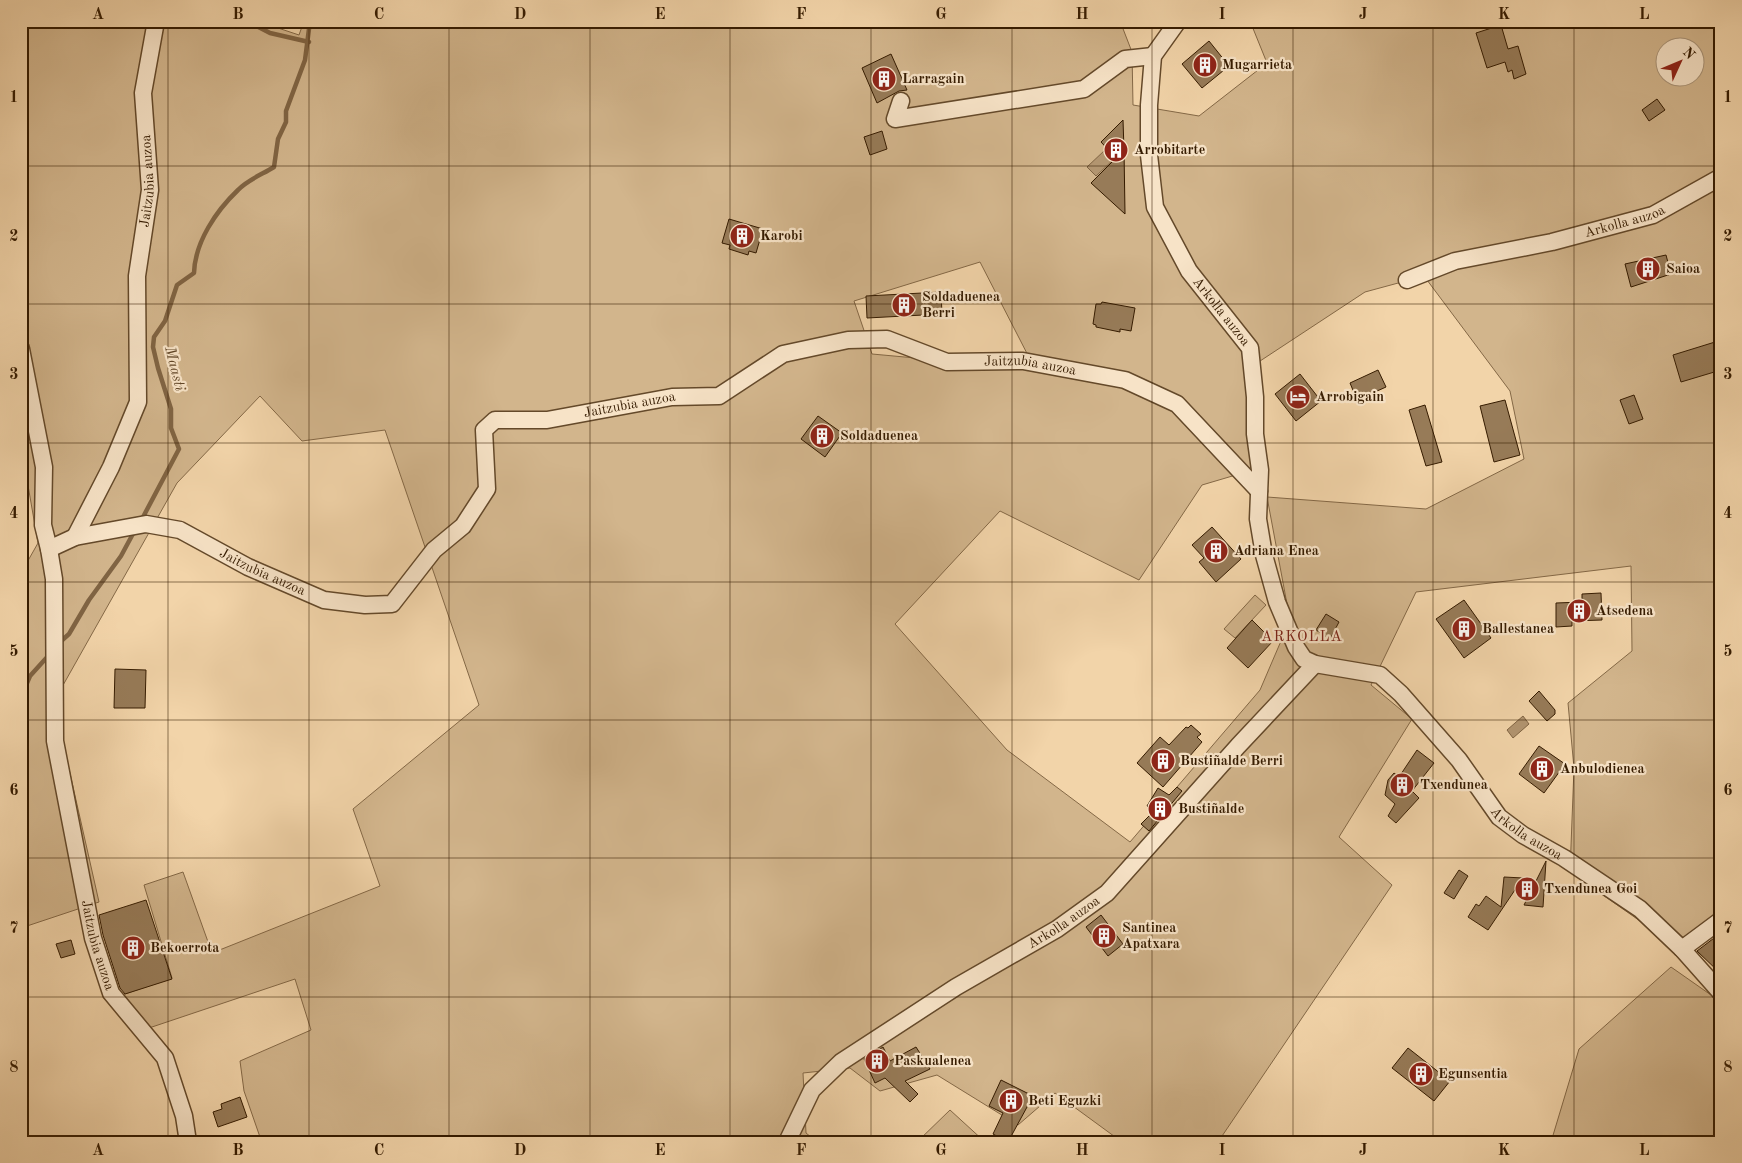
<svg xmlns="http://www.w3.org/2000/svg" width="1742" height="1163" viewBox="0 0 1742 1163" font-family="'Old Standard TT',serif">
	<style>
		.green { fill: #d2b58c; stroke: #846846; fill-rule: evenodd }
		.water { fill: #b29570; stroke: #806443 }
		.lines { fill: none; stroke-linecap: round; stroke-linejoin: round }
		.stream { stroke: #806443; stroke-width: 4.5 }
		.building { fill: #977b58; stroke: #351b00 }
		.street-casing { stroke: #64492a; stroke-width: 19 }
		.street { stroke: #f7e3c7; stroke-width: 16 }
		.grid { fill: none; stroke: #351b00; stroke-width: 1; stroke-opacity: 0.55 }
		.labels { text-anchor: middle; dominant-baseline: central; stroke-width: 4.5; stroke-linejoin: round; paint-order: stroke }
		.poi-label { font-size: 14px; font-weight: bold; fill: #351b00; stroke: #f7e3c7; text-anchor: start }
		.street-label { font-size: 14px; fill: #351b00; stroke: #f7e3c7 }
		.water-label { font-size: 15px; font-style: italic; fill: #614627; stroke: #f7e3c7 }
		.neighbourhood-label { font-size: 15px; letter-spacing: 1px; fill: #7a1f14; stroke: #f7e3c7 }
		.neatline { fill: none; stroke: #351b00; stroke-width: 2 }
		.grid-label { font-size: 16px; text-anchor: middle; font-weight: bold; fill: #351b00 }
	</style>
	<rect width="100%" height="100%" fill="#f2d4a9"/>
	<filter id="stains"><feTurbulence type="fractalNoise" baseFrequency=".004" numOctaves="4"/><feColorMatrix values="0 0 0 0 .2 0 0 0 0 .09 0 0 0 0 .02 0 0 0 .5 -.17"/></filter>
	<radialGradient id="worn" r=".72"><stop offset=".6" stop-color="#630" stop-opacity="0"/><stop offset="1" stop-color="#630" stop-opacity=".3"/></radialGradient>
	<!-- green -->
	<g class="green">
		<path d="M21,21H257L299,35L304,21H1120L1132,52L1133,105L1199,116L1267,63L1250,21H1721V922L1683,951L1570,872L1574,768L1568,703L1632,651L1631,566L1416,592L1371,685L1412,719L1339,837L1392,885L1218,1142H1122L1055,1093L1018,1125L937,1075L880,1091L850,1068L803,1073L806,1133L817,1142H257L261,1140L244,1091L240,1061L311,1030L295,979L146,1029L119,996L172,978L144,885L183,872L212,953L380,886L353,809L479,705L385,430L302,441L260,396L177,483L62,687V738L99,902L21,928V573L38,543L21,445ZM1664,48H1694V78H1664ZM980,262L1035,369L872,354L854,301ZM1424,276L1510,391L1524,459L1426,509L1267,497L1290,620L1260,690L1130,842L1007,750L895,624L1000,511L1139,580L1202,485L1256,469L1254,365L1365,292Z"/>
		<polygon points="1255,595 1266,605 1235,638 1224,629"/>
		<polygon points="1671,967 1721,1002 1721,1142 1551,1142 1579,1049"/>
		<polygon points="21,1082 28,1142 21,1142"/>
		<polygon points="950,1110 985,1142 917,1142"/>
	</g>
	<!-- water -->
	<g class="water">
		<polygon points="1105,150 1114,159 1096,176 1087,167"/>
		<polygon points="1523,716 1529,724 1513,738 1507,730"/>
	</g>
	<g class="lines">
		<!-- stream -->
		<g class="stream">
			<polyline points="247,21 270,33 309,42"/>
			<path d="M142,519L179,449L171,428V409L158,368L153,347L154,337L165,321L177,285L194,273C195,242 216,211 238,190C247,180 263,174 274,167L278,139L286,122V111L305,60L310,21"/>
			<polyline points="59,643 69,634 89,600 121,556 135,530"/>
			<polyline points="21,697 30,676 49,655"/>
		</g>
	</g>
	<!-- building -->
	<g class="building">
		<polygon points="1501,25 1508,49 1518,46 1526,74 1514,79 1512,70 1508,72 1505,62 1487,68 1476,33"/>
		<polygon points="1209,41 1229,66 1202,88 1182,64"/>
		<polygon points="891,54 907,90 899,91 877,103 862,68"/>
		<polygon points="1657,99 1665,110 1649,121 1642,110"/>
		<polygon points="1123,120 1124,150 1125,214 1091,183 1116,158 1101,142"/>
		<polygon points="882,131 887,149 870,155 864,137"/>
		<polygon points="729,219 763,229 756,253 749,251 748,255 729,249 730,245 722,243"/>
		<polygon points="1666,255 1671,274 1631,287 1625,264"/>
		<polygon points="941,292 942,314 867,318 866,296"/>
		<polygon points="1102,302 1135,308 1131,331 1120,329 1120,332 1096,327 1096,325 1093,324 1096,304 1101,304"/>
		<polygon points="1715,342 1721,370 1681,382 1673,355"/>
		<polygon points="1378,370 1386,387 1357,400 1350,383"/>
		<polygon points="1300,374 1321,401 1296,421 1275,394"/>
		<polygon points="1634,395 1643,419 1629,424 1620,400"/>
		<polygon points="1505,400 1520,455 1494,462 1480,406"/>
		<polygon points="1425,405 1442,462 1426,466 1409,410"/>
		<polygon points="818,416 842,433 825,457 801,439"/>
		<polygon points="1212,527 1241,559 1216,582 1199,562 1204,558 1192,545"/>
		<polygon points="1601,593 1602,620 1572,621 1572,626 1556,627 1556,603 1582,602 1582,594"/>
		<polygon points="1464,600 1491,638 1464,658 1436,619"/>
		<polygon points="1326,614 1339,622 1330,639 1316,630"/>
		<polygon points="1252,620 1273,641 1248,668 1227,648"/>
		<polygon points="115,669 146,670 145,708 114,708"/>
		<polygon points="1539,691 1555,710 1555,714 1547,721 1529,701"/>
		<polygon points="1191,725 1201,734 1197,737 1202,742 1163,787 1137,763 1160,737 1169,745 1186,727 1188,728"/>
		<polygon points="1539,746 1565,764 1544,793 1519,774"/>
		<polygon points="1417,750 1434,763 1412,791 1419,798 1396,823 1388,816 1395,804 1385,795 1388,780 1394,773 1399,777"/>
		<polygon points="1177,787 1182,791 1149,831 1141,824 1154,811 1147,806 1158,788 1169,795"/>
		<polygon points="1546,861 1543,907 1524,905"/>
		<polygon points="1459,870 1468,876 1454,899 1444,893"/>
		<polygon points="1504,877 1523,878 1488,930 1468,917 1476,904 1479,906 1486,896 1501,907"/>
		<polygon points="146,900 172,979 125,994 120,988 103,935 99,915"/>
		<polygon points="1101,915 1123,944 1108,956 1086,927"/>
		<polygon points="1718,935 1721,937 1721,974 1697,951"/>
		<polygon points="71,940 75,954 61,958 56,944"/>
		<polygon points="883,1047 890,1061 916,1047 930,1069 905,1081 918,1094 910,1102 885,1078 875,1083 864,1059"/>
		<polygon points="1408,1048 1450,1081 1434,1101 1392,1068"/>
		<polygon points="1001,1080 1033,1096 1008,1142 993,1134 1003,1113 989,1106"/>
		<polygon points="240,1097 247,1117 218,1127 213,1112 222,1109 221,1104"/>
	</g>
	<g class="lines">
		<defs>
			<g id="street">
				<path id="s1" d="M1178,21L1153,56L1149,105V155L1155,207L1189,271L1250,348L1255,397V434L1260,470L1258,519L1264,555L1277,602L1296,647L1304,659L1315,664L1380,675L1401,694L1459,760L1499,817L1523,835L1564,858L1640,909L1682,949L1721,993"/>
				<polyline points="901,101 895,119 1084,89 1125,59 1153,56"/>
				<path id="s2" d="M1407,280L1455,261L1552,242L1653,215L1721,177"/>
				<path id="s3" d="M21,349L44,467L43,525L49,549L54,579L55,741L93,938L111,993L165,1058L184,1116L188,1142"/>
				<path id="s4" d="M75,537L111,467L138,402L137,276L150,190L143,93L156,21"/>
				<path id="s5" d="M49,549L75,537L146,524L180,530L248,567L324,600L365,605L392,604L434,550L463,526L487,489L484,430L495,420H547L672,397L719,396L783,354L848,340L887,339L947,362L1023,361L1125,380L1177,404L1259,491"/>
				<polyline points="1682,949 1721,920"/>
				<path id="s6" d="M787,1142L812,1090L841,1062L956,987L1057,929L1107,893L1238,746L1315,664"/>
			</g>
		</defs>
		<!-- street casing -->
		<use href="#street" class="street-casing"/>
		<!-- street -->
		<use href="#street" class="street"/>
	</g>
	<!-- grid -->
	<path class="grid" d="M168,21V1142M309,21V1142M449,21V1142M590,21V1142M730,21V1142M871,21V1142M1012,21V1142M1152,21V1142M1293,21V1142M1433,21V1142M1574,21V1142M21,166H1721M21,304H1721M21,443H1721M21,582H1721M21,720H1721M21,858H1721M21,997H1721"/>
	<!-- icons -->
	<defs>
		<symbol id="building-disc" viewBox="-11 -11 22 22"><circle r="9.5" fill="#8f2418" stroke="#f7e3c7"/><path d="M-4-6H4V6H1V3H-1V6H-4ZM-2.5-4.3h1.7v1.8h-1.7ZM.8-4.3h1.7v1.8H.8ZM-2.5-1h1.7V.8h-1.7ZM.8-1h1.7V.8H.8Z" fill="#fff"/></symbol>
		<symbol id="hotel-disc" viewBox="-11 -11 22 22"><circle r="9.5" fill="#8f2418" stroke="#f7e3c7"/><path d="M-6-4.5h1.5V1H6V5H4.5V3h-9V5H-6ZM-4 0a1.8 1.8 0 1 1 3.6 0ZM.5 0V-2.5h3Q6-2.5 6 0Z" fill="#fff"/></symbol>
	</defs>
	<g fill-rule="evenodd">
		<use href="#building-disc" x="1191" y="51" width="28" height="28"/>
		<use href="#building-disc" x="870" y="65" width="28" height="28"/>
		<use href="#building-disc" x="1102" y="136" width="28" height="28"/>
		<use href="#building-disc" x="728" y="222" width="28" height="28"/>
		<use href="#building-disc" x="1634" y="255" width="28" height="28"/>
		<use href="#building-disc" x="890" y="291" width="28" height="28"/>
		<use href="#hotel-disc" x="1284" y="383" width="28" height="28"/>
		<use href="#building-disc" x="808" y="422" width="28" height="28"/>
		<use href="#building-disc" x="1202" y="537" width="28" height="28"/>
		<use href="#building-disc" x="1565" y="597" width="28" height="28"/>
		<use href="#building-disc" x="1450" y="615" width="28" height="28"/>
		<use href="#building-disc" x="1149" y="747" width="28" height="28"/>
		<use href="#building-disc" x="1528" y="755" width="28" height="28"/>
		<use href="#building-disc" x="1388" y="771" width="28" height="28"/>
		<use href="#building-disc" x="1146" y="795" width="28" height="28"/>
		<use href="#building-disc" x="1513" y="875" width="28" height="28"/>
		<use href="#building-disc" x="1090" y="922" width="28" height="28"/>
		<use href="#building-disc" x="119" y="934" width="28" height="28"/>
		<use href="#building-disc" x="863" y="1047" width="28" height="28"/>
		<use href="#building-disc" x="1407" y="1060" width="28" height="28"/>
		<use href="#building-disc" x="997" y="1087" width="28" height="28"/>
	</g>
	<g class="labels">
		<!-- poi labels -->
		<g class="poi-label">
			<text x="1222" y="65">Mugarrieta</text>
			<text x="902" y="79">Larragain</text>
			<text x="1134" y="150">Arrobitarte</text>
			<text x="760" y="236">Karobi</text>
			<text x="1666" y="269">Saioa</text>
			<text x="922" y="297">Soldaduenea<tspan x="922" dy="16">Berri</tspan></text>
			<text x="1316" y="397">Arrobigain</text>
			<text x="840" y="436">Soldaduenea</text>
			<text x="1234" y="551">Adriana Enea</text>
			<text x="1596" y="611">Atsedena</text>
			<text x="1482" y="629">Ballestanea</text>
			<text x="1180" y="761">Bustiñalde Berri</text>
			<text x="1560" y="769">Anbulodienea</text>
			<text x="1420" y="785">Txendunea</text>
			<text x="1178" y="809">Bustiñalde</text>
			<text x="1544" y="889">Txendunea Goi</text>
			<text x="1122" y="928">Santinea<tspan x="1122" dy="16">Apatxara</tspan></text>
			<text x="150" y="948">Bekoerrota</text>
			<text x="894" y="1061">Paskualenea</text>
			<text x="1438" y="1074">Egunsentia</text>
			<text x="1028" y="1101">Beti Eguzki</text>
		</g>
		<!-- street labels -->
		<g class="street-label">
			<text stroke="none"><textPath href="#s4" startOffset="371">Jaitzubia auzoa</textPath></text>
			<text stroke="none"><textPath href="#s2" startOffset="226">Arkolla auzoa</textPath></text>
			<text stroke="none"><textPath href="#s1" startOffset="319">Arkolla auzoa</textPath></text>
			<text stroke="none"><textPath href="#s5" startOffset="1144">Jaitzubia auzoa</textPath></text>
			<text stroke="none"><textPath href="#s5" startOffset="724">Jaitzubia auzoa</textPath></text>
			<text stroke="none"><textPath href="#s5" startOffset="228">Jaitzubia auzoa</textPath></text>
			<text stroke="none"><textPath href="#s1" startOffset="981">Arkolla auzoa</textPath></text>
			<text stroke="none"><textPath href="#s6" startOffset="361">Arkolla auzoa</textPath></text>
			<text stroke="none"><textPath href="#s3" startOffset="604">Jaitzubia auzoa</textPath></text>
		</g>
		<!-- water labels -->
		<g class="water-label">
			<text transform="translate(174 369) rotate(76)">Maasti</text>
		</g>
		<!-- neighbourhood labels -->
		<g class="neighbourhood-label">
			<text x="1302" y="637">ARKOLLA</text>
		</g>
	</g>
	<!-- margin -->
	<rect width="1742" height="1163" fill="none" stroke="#f2d4a9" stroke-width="55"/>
	<!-- north arrow -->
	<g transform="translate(1680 62) rotate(46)"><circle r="24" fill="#f7e3c7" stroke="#a99377"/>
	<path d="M0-4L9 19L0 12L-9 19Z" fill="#8f2418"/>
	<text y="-8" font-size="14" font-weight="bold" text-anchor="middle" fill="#351b00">N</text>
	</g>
	<rect x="28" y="28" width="1686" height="1108" class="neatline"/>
	<g class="grid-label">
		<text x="98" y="19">A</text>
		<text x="238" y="19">B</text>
		<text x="379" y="19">C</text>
		<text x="520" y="19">D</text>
		<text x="660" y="19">E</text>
		<text x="801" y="19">F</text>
		<text x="941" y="19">G</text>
		<text x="1082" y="19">H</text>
		<text x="1222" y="19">I</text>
		<text x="1363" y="19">J</text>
		<text x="1504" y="19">K</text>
		<text x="1644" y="19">L</text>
		<text x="14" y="102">1</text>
		<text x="1728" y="102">1</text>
		<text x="14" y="241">2</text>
		<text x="1728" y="241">2</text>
		<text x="14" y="379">3</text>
		<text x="1728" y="379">3</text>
		<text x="14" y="518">4</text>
		<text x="1728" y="518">4</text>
		<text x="14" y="656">5</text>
		<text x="1728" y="656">5</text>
		<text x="14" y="795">6</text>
		<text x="1728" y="795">6</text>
		<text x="14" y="933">7</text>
		<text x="1728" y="933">7</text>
		<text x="14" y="1072">8</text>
		<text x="1728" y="1072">8</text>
		<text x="98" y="1155">A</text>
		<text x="238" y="1155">B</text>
		<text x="379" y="1155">C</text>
		<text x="520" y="1155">D</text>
		<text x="660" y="1155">E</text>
		<text x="801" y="1155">F</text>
		<text x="941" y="1155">G</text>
		<text x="1082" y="1155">H</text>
		<text x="1222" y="1155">I</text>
		<text x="1363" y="1155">J</text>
		<text x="1504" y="1155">K</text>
		<text x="1644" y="1155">L</text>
	</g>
	<rect width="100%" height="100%" filter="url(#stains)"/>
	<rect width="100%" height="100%" fill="url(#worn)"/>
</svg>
